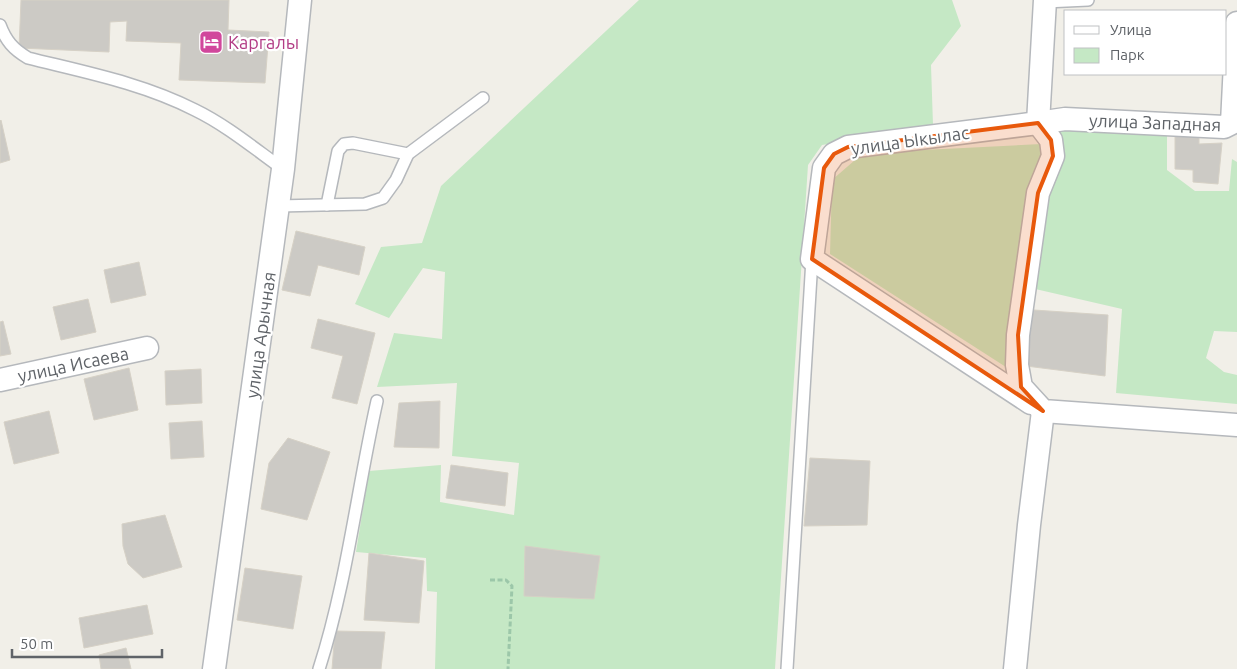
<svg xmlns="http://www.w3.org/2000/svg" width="1237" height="669" font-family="Ubuntu,sans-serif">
<rect width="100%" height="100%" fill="#f1efe8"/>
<g fill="#c5e8c5">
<polygon points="639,0 952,0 961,26 931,65 933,125 822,145 808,165 775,669 435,669 437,592 427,591 426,558 356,552 369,471 441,465 440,502 514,515 519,463 452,456 457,383 377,387 394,333 442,339 445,272 423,268 389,318 355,304 381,247 422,243 441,186"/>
<polygon points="1062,126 1167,135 1167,170 1195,191 1229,191 1232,159 1237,162 1237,332 1214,331 1206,358 1224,372 1237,375 1237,404 1116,393 1122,309 1031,288 1009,369 830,254 832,180 863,153 1041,144"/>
</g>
<g fill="#cccac5" stroke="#d6d1c6">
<polygon points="21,0 229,0 228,30 269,32 265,83 179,80 181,43 126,41 127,21 110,22 109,52 19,48"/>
<polygon points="1,120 10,160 0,163 0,121"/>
<polygon points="1175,136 1199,137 1199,144 1222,143 1218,184 1193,182 1193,170 1175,169"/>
<polygon points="296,231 365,247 359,275 318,265 310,296 282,290"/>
<polygon points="139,262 146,295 111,303 104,270"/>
<polygon points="88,299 96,332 61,340 53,307"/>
<polygon points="1034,310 1108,315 1105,376 1026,366 1023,320"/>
<polygon points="318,319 375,333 357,404 332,398 343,356 311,348"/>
<polygon points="3,321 11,354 0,356 0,322"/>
<polygon points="129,368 138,410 94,420 84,379"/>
<polygon points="201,369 202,403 166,405 165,371"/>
<polygon points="440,401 439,448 394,447 399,403"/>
<polygon points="49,411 59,453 14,464 4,422"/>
<polygon points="202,421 204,457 171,459 169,423"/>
<polygon points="288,438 330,452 307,520 261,509 269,463"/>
<polygon points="810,458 870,461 867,525 804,526"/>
<polygon points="451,465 508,473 505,506 446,498"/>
<polygon points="165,515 182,567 143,578 128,564 123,546 122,524"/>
<polygon points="525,546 600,556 594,599 524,596"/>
<polygon points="369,553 424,561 419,623 364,620"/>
<polygon points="245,568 302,576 293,629 237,620"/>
<polygon points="147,605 153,634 84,648 79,618"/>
<polygon points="335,631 385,632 381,669 332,669"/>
<polygon points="126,648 131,669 101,669 99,655"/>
</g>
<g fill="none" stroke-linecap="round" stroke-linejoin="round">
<g stroke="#b5b8bc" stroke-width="14">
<g id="service">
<polyline points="1045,2 1088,0"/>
<path d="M 0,25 C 6,41 13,49 28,58 C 84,72 142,83 195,110 C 226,125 255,149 283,169"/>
<polyline points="327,205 338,151 344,144 353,143 408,154"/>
<polyline points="278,206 365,204 383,198 396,180 408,154 483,98"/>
<path d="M 319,669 C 347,582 357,490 377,401"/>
<polyline points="787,669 812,259"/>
</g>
</g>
<g stroke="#b5b8bc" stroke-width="25">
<g id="minor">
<polyline points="1237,23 1232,123 1224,127 1065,119 1038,123 1051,140 1053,156 1038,193 1018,335 1017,365 1021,387 1043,411 1237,425"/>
<polyline points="0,380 147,348"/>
<polyline points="1031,403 812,259 824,168 834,154 848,147 1038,123 1045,0"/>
<polyline points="214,669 283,169 300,0"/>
<polyline points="1015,669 1029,525 1043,411"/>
</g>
</g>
<polyline stroke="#9cc7a9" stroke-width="3" stroke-dasharray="5 2.5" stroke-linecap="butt" points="490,580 506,580 512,586 508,669"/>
<use href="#service" stroke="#fff" stroke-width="11"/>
<use href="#minor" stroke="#fff" stroke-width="22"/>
</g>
<path fill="#e8590c" fill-opacity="0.2" stroke="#e8590c" stroke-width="4" stroke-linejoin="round" d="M 1038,123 L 1051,140 L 1053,156 L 1038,193 L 1018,335 L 1021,387 L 1043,411 L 812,259 L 824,168 L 834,154 L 848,147 Z"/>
<defs>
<g id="hotel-square" transform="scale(1.25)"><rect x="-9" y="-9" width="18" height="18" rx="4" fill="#d1479c" stroke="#fff"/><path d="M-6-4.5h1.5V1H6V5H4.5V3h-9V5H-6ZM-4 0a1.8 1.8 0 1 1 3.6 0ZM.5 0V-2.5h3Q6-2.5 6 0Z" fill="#fff"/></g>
</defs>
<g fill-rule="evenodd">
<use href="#hotel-square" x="211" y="42"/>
</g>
<g text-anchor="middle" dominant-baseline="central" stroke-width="4.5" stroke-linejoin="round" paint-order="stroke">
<g font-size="18" fill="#b23c85" stroke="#fff" text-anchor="start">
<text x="228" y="42">Каргалы</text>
</g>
<g font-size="18" fill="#5f6368" stroke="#fff">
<text transform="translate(1155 122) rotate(2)">улица Западная</text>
<text transform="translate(910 140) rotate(-8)">улица Ыкылас</text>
<text transform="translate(260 335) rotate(-82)">улица Арычная</text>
<text transform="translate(73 364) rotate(-12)">улица Исаева</text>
</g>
</g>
<rect x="1064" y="10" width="162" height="65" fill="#ffffff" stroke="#bfc1c3"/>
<rect x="1074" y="26" width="25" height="8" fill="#ffffff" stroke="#bfc1c3"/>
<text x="1110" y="35" font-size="15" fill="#5f6368">Улица</text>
<rect x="1074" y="48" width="25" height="15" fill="#c5e8c5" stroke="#bfc1c3"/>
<text x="1110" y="60" font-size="15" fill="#5f6368">Парк</text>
<path d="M12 649v8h150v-8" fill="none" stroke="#5f6368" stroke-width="2.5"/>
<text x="20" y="649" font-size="15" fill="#5f6368" stroke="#ffffff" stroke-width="4" paint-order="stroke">50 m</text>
</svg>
